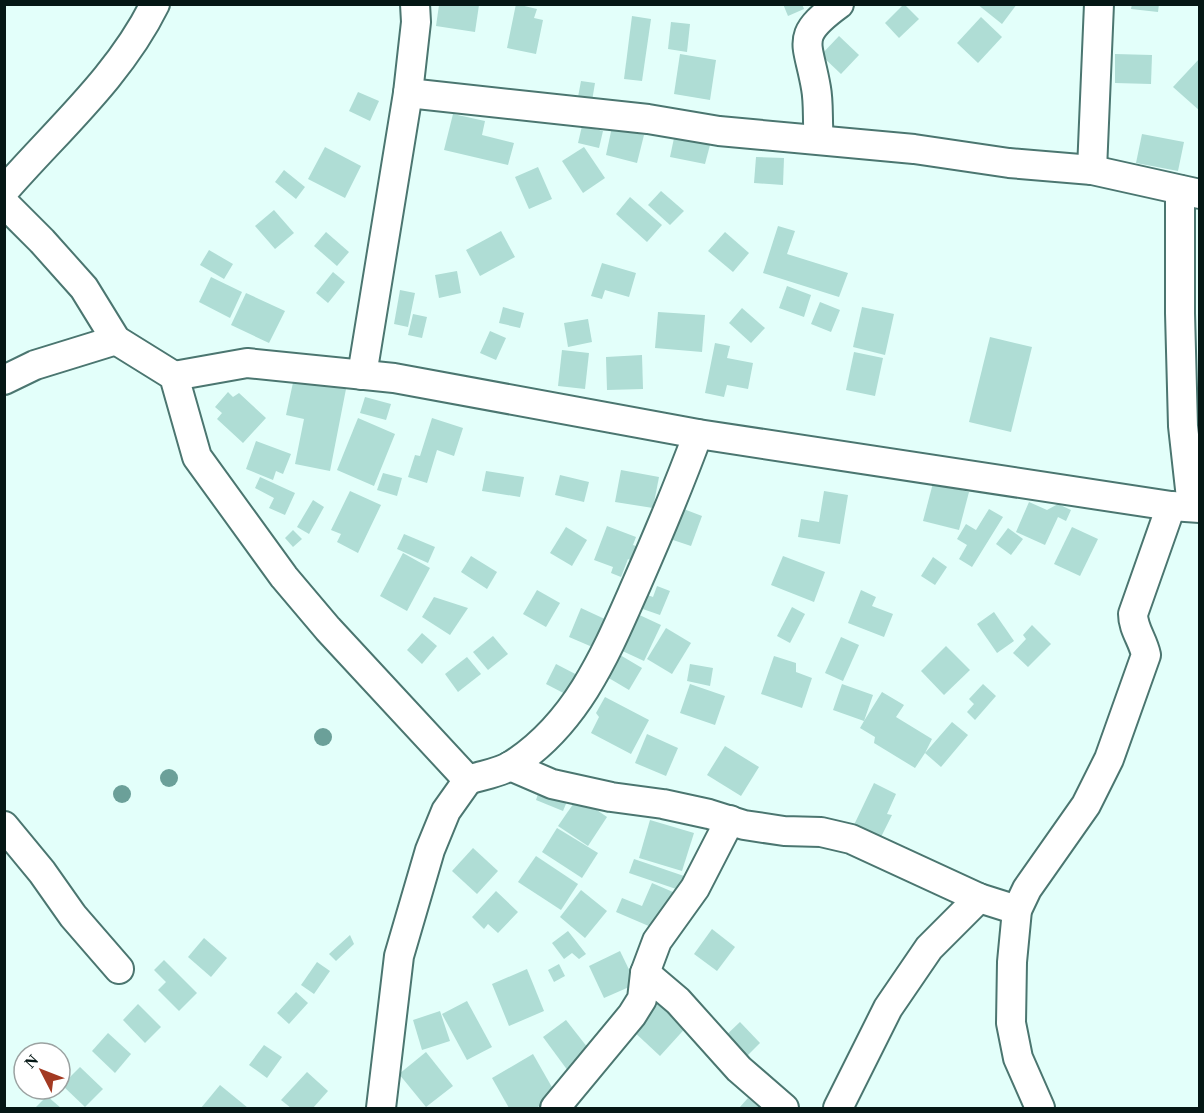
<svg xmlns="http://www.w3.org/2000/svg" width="1204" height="1113" font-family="'Times New Roman',serif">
<rect width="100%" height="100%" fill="#e3fffa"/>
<g fill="#afddd5">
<polygon points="516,4 537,9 534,18 543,20 536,54 507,48"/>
<polygon points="783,4 802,4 804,9 788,16"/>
<polygon points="904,4 919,19 899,38 885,23"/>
<polygon points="977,4 1017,4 1002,24"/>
<polygon points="1132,4 1159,4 1158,12 1131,9"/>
<polygon points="439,5 479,5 475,32 436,26"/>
<polygon points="632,16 651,19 642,81 624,79"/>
<polygon points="981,17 1002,37 978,63 957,43"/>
<polygon points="671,22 690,24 687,52 668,49"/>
<polygon points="839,36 859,55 841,74 821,55"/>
<polygon points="680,54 716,60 710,100 674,94"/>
<polygon points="1115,54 1152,55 1151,84 1115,83"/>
<polygon points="1200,58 1200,111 1173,87"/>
<polygon points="581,81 595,83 592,101 578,97"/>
<polygon points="358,92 379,101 370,121 349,111"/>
<polygon points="453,114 485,121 482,135 514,143 508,165 444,150"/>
<polygon points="582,126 603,131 599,148 578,143"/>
<polygon points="612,127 644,135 637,163 606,155"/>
<polygon points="1142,134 1184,142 1178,171 1136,163"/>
<polygon points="674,138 710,145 705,164 670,157"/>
<polygon points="325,147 361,166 345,198 308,179"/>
<polygon points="584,147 605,178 583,193 562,161"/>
<polygon points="756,157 784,158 783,185 754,183"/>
<polygon points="538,167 552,199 529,209 515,177"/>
<polygon points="284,170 305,187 296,199 275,182"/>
<polygon points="661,191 684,211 670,225 648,205"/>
<polygon points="630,197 662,225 647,242 616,214"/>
<polygon points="274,210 294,233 275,249 255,226"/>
<polygon points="778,226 795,231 787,254 848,273 839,297 763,273"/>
<polygon points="501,231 515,257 480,276 466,250"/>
<polygon points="326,232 349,252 337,266 314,246"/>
<polygon points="725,232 749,253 733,272 708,251"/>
<polygon points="209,250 233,264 224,279 200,265"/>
<polygon points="602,263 636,273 629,297 605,290 602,299 591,296"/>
<polygon points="457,271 461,293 439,298 435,275"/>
<polygon points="333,272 345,282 328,303 316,293"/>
<polygon points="211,277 242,292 230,318 199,302"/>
<polygon points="787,286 811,295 804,317 779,308"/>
<polygon points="400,290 415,293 408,327 394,324"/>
<polygon points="246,293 285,311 269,343 231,325"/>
<polygon points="820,302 840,310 831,332 811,324"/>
<polygon points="503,307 524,313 520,328 499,323"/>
<polygon points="862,307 894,314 885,355 853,347"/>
<polygon points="742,308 765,328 751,343 729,323"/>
<polygon points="658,312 705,315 702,352 655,348"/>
<polygon points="413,314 427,317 422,338 408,335"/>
<polygon points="588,319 592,342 568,347 564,323"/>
<polygon points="490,331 506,338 496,360 480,353"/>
<polygon points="990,337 1032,347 1011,432 969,422"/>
<polygon points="715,343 730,346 727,358 753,363 748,389 727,385 724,397 705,393"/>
<polygon points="562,350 589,353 585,389 558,386"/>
<polygon points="854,352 883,358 875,396 846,390"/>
<polygon points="642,355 643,389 607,390 606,357"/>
<polygon points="294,378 346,389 330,471 295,464 304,419 286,415"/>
<polygon points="228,392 233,397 239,393 266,418 243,443 217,419 222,413 215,407"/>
<polygon points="365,397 391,404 386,420 360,413"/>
<polygon points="358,418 395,434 374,486 337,470"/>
<polygon points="432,418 463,428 454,456 437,450 427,483 408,477 415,455 420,456"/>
<polygon points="256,441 291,454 283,474 276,471 273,480 246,469"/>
<polygon points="621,470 659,477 653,508 615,502"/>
<polygon points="486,471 524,477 520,497 482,491"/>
<polygon points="383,473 402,478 397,496 377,490"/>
<polygon points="560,475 589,482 584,502 555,495"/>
<polygon points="260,477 295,493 285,515 269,508 274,498 255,488"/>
<polygon points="933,483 969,492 959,530 923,521"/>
<polygon points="350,491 381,505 358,553 337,542 341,534 331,530"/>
<polygon points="824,491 848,495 840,544 798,537 801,519 819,522"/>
<polygon points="313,500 324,507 309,534 297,527"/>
<polygon points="1029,502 1047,510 1058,504 1071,510 1066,521 1058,517 1045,545 1016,532"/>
<polygon points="681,508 702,516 691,546 670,539"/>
<polygon points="989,509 1003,517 972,567 959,559 967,545 957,539 966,524 976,530"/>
<polygon points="607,526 636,537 633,545 644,549 639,563 628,559 621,577 611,573 613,567 594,560"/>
<polygon points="566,527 587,540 572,566 550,553"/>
<polygon points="1072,527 1098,539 1080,576 1054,564"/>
<polygon points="1008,528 1023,539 1011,555 996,544"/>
<polygon points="293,530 302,539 293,547 285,538"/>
<polygon points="404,534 435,547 428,563 397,549"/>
<polygon points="403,553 430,568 407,611 380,596"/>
<polygon points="471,556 497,572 487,589 461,572"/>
<polygon points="783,556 825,572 814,602 771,585"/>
<polygon points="933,557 947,567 935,585 921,576"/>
<polygon points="657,586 670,591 660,615 637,607 642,593 653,597"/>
<polygon points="537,590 560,603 546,627 523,614"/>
<polygon points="861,590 876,597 872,606 893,614 884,637 848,623"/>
<polygon points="434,597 468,608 450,635 422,617"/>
<polygon points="792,607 805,614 790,643 777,636"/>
<polygon points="581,608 609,621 597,649 569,637"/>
<polygon points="633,612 661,625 644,661 616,648"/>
<polygon points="994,612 1014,641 997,653 977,624"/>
<polygon points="1032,625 1051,644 1028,667 1013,653 1026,639 1023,635"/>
<polygon points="666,628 691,643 672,674 647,659"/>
<polygon points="422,633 437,646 422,664 407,650"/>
<polygon points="493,636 508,654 488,670 473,652"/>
<polygon points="841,637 859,645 843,681 825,673"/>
<polygon points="946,646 970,670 944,695 921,671"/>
<polygon points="615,652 642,668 629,690 602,674"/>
<polygon points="774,656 796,663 796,672 812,678 802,708 761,694"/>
<polygon points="467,657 481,674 458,692 445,674"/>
<polygon points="556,664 583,678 573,698 546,684"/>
<polygon points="690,664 713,668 710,686 687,681"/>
<polygon points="690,684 725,696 715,725 680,713"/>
<polygon points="842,684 873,695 864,721 882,692 904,705 896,717 932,739 925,753 952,722 968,735 941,767 925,753 915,768 874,743 875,737 860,728 864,721 833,710"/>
<polygon points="983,684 996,696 975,720 967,712 974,704 969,699"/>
<polygon points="605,697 649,720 631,754 591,733 599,717 596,713"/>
<polygon points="647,734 678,748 666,776 635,763"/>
<polygon points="725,746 759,767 741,796 707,775"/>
<polygon points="874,783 896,794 887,814 892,815 880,839 853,827"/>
<polygon points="540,788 568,799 563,811 536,800"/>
<polygon points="578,797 607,817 588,846 558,826"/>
<polygon points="650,820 694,833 682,871 639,858"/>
<polygon points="557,828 598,853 582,878 542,852"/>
<polygon points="473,848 498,871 477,894 452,871"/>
<polygon points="536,856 578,884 561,910 518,882"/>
<polygon points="634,859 684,876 679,890 629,873"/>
<polygon points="652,883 680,895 665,933 616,912 622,898 642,906"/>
<polygon points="581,890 607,911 585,938 560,917"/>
<polygon points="496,891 518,912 498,933 488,924 484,929 472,917"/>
<polygon points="712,929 735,947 717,971 694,954"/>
<polygon points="568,931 586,954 579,959 572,953 564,959 552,943"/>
<polygon points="350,935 354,944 336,961 329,954"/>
<polygon points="204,938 227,958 211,977 188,957"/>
<polygon points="620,951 636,984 604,998 589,966"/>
<polygon points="164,960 197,993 179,1011 158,990 166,982 154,970"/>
<polygon points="317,962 330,971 314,994 301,985"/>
<polygon points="559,964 565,976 554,982 548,970"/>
<polygon points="527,969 544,1011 509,1026 492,984"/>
<polygon points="296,992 308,1003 289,1024 277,1013"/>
<polygon points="662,997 690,1023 660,1056 631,1029"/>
<polygon points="467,1001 492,1047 467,1060 442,1014"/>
<polygon points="138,1004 161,1027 145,1043 123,1020"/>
<polygon points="440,1011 450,1041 422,1050 413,1020"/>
<polygon points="566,1020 595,1057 571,1075 543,1037"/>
<polygon points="740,1022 760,1043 742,1061 721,1040"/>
<polygon points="108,1033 131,1054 115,1073 92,1051"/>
<polygon points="264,1045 282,1057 267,1078 249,1065"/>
<polygon points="426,1052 453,1086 426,1107 399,1074"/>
<polygon points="533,1054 557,1096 536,1108 509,1108 492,1078"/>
<polygon points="80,1067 103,1089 85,1107 62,1085"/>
<polygon points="307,1072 328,1091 313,1108 291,1108 281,1100"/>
<polygon points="220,1085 248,1108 201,1108"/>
<polygon points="47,1096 61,1108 35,1108"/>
<polygon points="748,1098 760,1108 739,1108"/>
</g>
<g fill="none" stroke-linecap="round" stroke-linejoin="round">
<g stroke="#4b7670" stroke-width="32">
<g id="minor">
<polyline points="408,93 648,119 719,131 914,149 1009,163 1092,170 1200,194"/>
<path d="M 819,139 C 817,122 819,104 816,88 C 808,41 794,37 839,4"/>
<polyline points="1092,170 1099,4"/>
<polyline points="1180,190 1180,313 1183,426 1192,507"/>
<path d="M 4,191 C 57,130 119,77 155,4"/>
<polyline points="4,203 42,241 84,288 116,340 174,376 197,457 284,577 328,629 468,780 446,811 430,850 399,956 381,1108"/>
<polyline points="362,375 408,93 416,22 415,4"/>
<polyline points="174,376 247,363 394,378 698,434 1171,506 1200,508"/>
<polyline points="4,380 35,365 116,340"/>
<polyline points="510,766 552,784 611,797 663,804 709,814 744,825 784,831 821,832 851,839 979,898 1017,910"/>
<path d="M 468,780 C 482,775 500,773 512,765 C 578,723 607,651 637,583 C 659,533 679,485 698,434"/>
<polyline points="4,826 42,872 73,916 119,969"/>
<polyline points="645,973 678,1001 739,1069 784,1108"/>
<polyline points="555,1108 632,1015 642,999 645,973 657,941 695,888 730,820"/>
<polyline points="838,1108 888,1008 929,948 979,898"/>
<path d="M 1040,1108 L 1018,1058 L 1011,1023 L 1012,962 L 1017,910 L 1027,889 L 1086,805 L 1109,759 L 1146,655 C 1143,640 1133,629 1133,614 L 1171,506"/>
</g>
</g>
<use href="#minor" stroke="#fff" stroke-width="28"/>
</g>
<g fill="#6ba099">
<circle cx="323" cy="737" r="9"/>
<circle cx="169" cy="778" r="9"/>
<circle cx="122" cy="794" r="9"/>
</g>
<rect width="1204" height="1113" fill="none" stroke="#051715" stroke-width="12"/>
<g transform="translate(42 1071) rotate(312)"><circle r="28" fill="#ffffff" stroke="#9ba2a1" stroke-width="1.5"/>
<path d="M0-4.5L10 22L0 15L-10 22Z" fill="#a33a22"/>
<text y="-9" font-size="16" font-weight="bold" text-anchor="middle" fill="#051715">N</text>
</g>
</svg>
